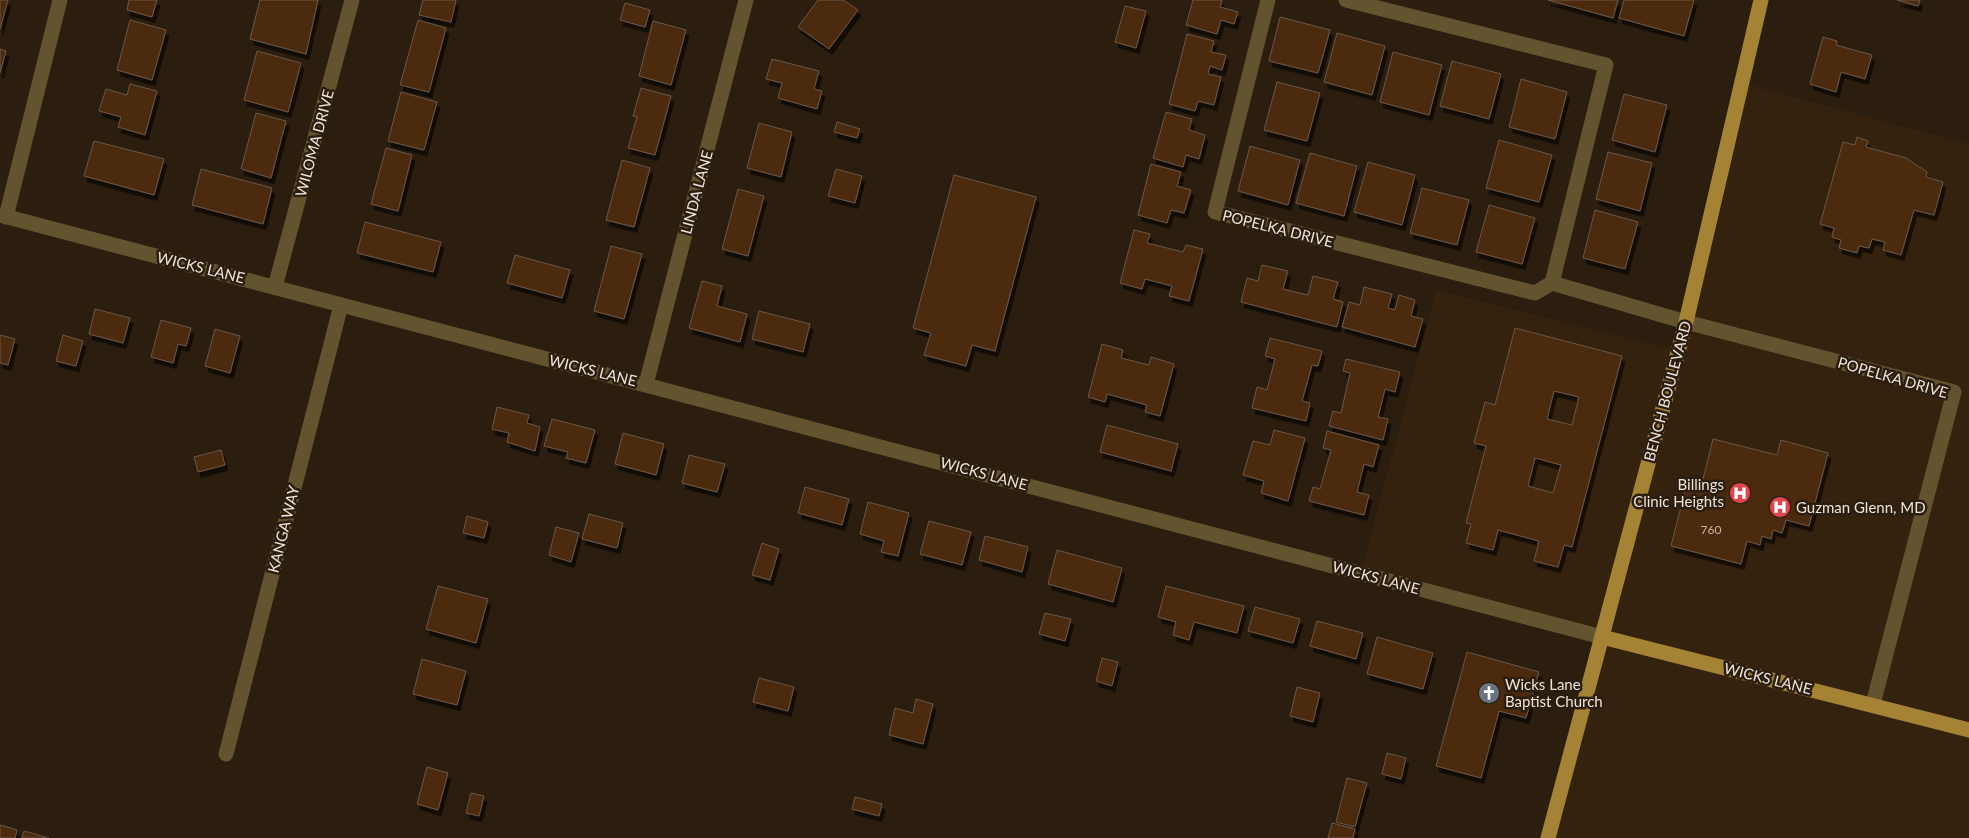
<svg xmlns="http://www.w3.org/2000/svg" width="1969" height="838" font-family="Lato,sans-serif">
<defs>
<filter id="shadow"><feDropShadow dx="3" dy="5.5" stdDeviation="0" flood-color="#0009"/></filter>
</defs>
<rect width="100%" height="100%" fill="#2b1e0f"/>
<polygon fill="#34220e" points="1742,83 1969,144 1969,838 1548,838 1602,637 1361,573 1436,290 1678,351"/>
<g fill="#4c2b0f" stroke="#6a5749" fill-rule="evenodd" filter="url(#shadow)">
<polygon points="0,0 8,0 0,29"/>
<polygon points="129,0 157,0 152,17 127,10"/>
<polygon points="260,0 318,0 306,54 250,39"/>
<polygon points="423,0 456,0 451,22 419,15"/>
<polygon points="818,0 843,0 858,10 829,49 798,27"/>
<polygon points="1193,0 1222,0 1220,7 1238,12 1234,24 1221,20 1217,34 1186,25"/>
<polygon points="1548,0 1618,0 1613,18"/>
<polygon points="1624,0 1694,0 1684,36 1619,18"/>
<polygon points="1897,0 1920,0 1918,6"/>
<polygon points="625,3 650,10 645,27 620,20"/>
<polygon points="1125,6 1146,11 1136,48 1115,42"/>
<polygon points="1280,17 1330,30 1318,73 1269,61"/>
<polygon points="130,20 166,30 152,80 117,70"/>
<polygon points="418,20 446,28 429,92 400,85"/>
<polygon points="653,21 686,30 671,85 639,76"/>
<polygon points="1337,33 1385,46 1372,95 1324,82"/>
<polygon points="1187,34 1214,41 1211,52 1226,55 1222,70 1210,66 1208,74 1221,77 1214,105 1198,101 1195,111 1169,104"/>
<polygon points="1823,37 1837,41 1836,45 1872,55 1865,79 1841,72 1836,92 1810,84"/>
<polygon points="0,49 6,51 0,73"/>
<polygon points="257,51 301,63 288,112 244,100"/>
<polygon points="1393,52 1442,65 1429,115 1380,102"/>
<polygon points="772,59 819,71 814,89 822,91 817,109 778,98 782,83 766,79"/>
<polygon points="1452,61 1501,74 1489,119 1440,106"/>
<polygon points="1521,79 1567,92 1555,139 1509,127"/>
<polygon points="1277,82 1320,93 1307,141 1264,130"/>
<polygon points="130,84 157,91 145,135 118,127 121,117 99,111 106,89 127,95"/>
<polygon points="641,88 671,96 655,155 628,148 637,117 633,116"/>
<polygon points="401,92 437,102 424,150 388,141"/>
<polygon points="1624,94 1667,105 1655,152 1612,140"/>
<polygon points="1166,112 1192,119 1189,130 1205,135 1199,159 1186,155 1183,167 1153,158"/>
<polygon points="256,113 286,121 271,178 241,169"/>
<polygon points="837,122 860,129 857,138 834,132"/>
<polygon points="759,123 792,132 781,177 747,168"/>
<polygon points="1857,137 1868,141 1866,147 1906,158 1927,172 1926,177 1943,182 1934,215 1914,210 1901,255 1883,250 1885,242 1872,239 1869,248 1859,246 1857,253 1839,248 1841,240 1832,237 1834,228 1820,224 1843,142 1855,145"/>
<polygon points="1499,140 1552,155 1539,202 1486,188"/>
<polygon points="94,141 164,159 154,195 84,176"/>
<polygon points="1250,146 1300,160 1288,205 1238,191"/>
<polygon points="386,148 412,155 398,211 371,204"/>
<polygon points="1608,152 1652,163 1640,211 1596,199"/>
<polygon points="1310,153 1357,166 1344,216 1296,203"/>
<polygon points="622,160 650,168 634,227 606,220"/>
<polygon points="1368,162 1415,175 1402,225 1354,212"/>
<polygon points="1151,164 1181,172 1177,186 1191,190 1184,213 1171,210 1167,223 1138,215"/>
<polygon points="201,169 272,188 263,224 192,205"/>
<polygon points="836,169 862,176 855,203 828,196"/>
<polygon points="954,175 1036,197 995,351 972,345 966,366 924,355 931,333 913,328"/>
<polygon points="1422,188 1469,200 1457,245 1410,233"/>
<polygon points="738,189 764,196 748,256 722,249"/>
<polygon points="1489,205 1535,218 1522,264 1476,252"/>
<polygon points="1595,210 1638,222 1625,269 1583,258"/>
<polygon points="365,222 441,242 433,272 357,253"/>
<polygon points="1134,230 1150,234 1147,243 1183,252 1186,245 1203,249 1189,301 1169,296 1172,286 1145,279 1142,289 1120,283"/>
<polygon points="611,246 642,254 624,319 594,311"/>
<polygon points="515,255 570,270 562,298 507,283"/>
<polygon points="1262,265 1288,271 1283,289 1308,295 1313,276 1338,282 1333,299 1343,302 1337,327 1241,302 1247,278 1258,281"/>
<polygon points="702,281 722,286 717,306 747,314 740,342 689,328"/>
<polygon points="1364,287 1392,294 1388,308 1395,310 1399,295 1415,300 1411,316 1423,319 1415,347 1342,327 1349,302 1360,305"/>
<polygon points="95,309 130,318 123,343 89,334"/>
<polygon points="759,311 810,324 803,352 752,339"/>
<polygon points="161,320 191,328 186,346 178,344 173,363 151,357"/>
<path d="M 1515,328 L 1622,356 L 1572,547 L 1564,545 L 1558,567 L 1534,561 L 1539,541 L 1498,530 L 1493,550 L 1466,543 L 1471,524 L 1466,523 L 1486,446 L 1474,443 L 1485,402 L 1495,405 ZM 1554,391 L 1579,397 L 1572,425 L 1547,419 ZM 1535,458 L 1561,465 L 1553,493 L 1528,486 Z"/>
<polygon points="215,329 240,336 230,373 205,366"/>
<polygon points="0,335 15,339 8,365 0,363"/>
<polygon points="63,335 83,341 76,366 56,361"/>
<polygon points="1270,338 1322,351 1318,366 1312,365 1302,401 1310,403 1306,421 1252,408 1257,387 1267,390 1275,359 1265,356"/>
<polygon points="1102,344 1123,350 1121,358 1149,365 1151,357 1174,364 1160,416 1145,412 1147,405 1107,394 1105,402 1088,397"/>
<polygon points="1346,359 1400,372 1395,392 1385,389 1378,417 1388,419 1383,440 1329,426 1333,411 1341,413 1350,373 1343,371"/>
<polygon points="497,407 529,415 527,423 540,427 535,451 507,442 509,433 492,429"/>
<polygon points="552,419 595,430 586,463 566,458 568,452 544,446"/>
<polygon points="1107,425 1178,444 1171,471 1100,452"/>
<polygon points="1274,430 1305,438 1288,501 1261,493 1264,481 1243,475 1253,441 1270,445"/>
<polygon points="1327,431 1379,445 1373,467 1364,464 1357,492 1369,495 1364,515 1309,501 1313,487 1320,489 1331,450 1323,448"/>
<polygon points="623,433 664,444 656,475 615,464"/>
<polygon points="1713,439 1777,455 1781,440 1828,453 1809,526 1786,520 1782,533 1773,530 1771,539 1762,536 1760,545 1747,541 1741,564 1671,546 1687,483 1701,487"/>
<polygon points="221,450 225,465 198,472 194,457"/>
<polygon points="689,455 725,464 717,492 682,483"/>
<polygon points="805,487 849,499 842,525 798,513"/>
<polygon points="868,502 909,513 898,556 881,552 884,541 860,534"/>
<polygon points="589,514 623,523 617,548 582,539"/>
<polygon points="467,516 488,522 484,538 463,533"/>
<polygon points="929,521 971,532 962,565 920,554"/>
<polygon points="556,527 579,533 571,562 549,555"/>
<polygon points="985,536 1028,547 1022,572 979,560"/>
<polygon points="762,543 779,549 770,580 752,575"/>
<polygon points="1057,550 1122,568 1113,602 1048,584"/>
<polygon points="438,586 488,599 476,643 426,629"/>
<polygon points="1166,586 1244,606 1237,633 1194,622 1189,640 1173,635 1176,622 1158,617"/>
<polygon points="1255,607 1300,619 1293,643 1248,631"/>
<polygon points="1045,613 1071,619 1065,641 1039,634"/>
<polygon points="1317,621 1363,633 1356,659 1310,646"/>
<polygon points="1377,637 1433,653 1423,689 1367,674"/>
<polygon points="1467,652 1539,672 1526,718 1499,711 1481,778 1436,766"/>
<polygon points="1102,658 1118,662 1112,686 1096,681"/>
<polygon points="422,659 466,671 457,705 413,694"/>
<polygon points="759,678 794,687 788,711 753,702"/>
<polygon points="1297,687 1320,693 1313,722 1290,716"/>
<polygon points="916,699 933,704 923,744 889,735 895,708 913,713"/>
<polygon points="1387,753 1406,758 1401,779 1382,774"/>
<polygon points="427,767 448,773 438,810 417,804"/>
<polygon points="1347,778 1367,783 1355,827 1336,822"/>
<polygon points="471,793 484,796 479,816 466,813"/>
<polygon points="855,797 882,804 879,816 852,809"/>
<polygon points="1332,823 1355,829 1353,838 1328,838"/>
<polygon points="0,825 17,830 15,838 0,838"/>
<polygon points="24,831 49,838 22,838"/>
</g>
<g fill="none" stroke-linecap="round" stroke-linejoin="round">
<g stroke="#63532f" stroke-width="15">
<polyline points="1268,0 1215,212 1535,293 1552,283 1606,65 1346,0"/>
<polyline points="0,215 1602,637"/>
<polyline points="6,217 60,0"/>
<polyline points="1552,283 1686,322 1954,392 1873,704"/>
<polyline points="275,287 352,0"/>
<polyline points="646,384 746,0"/>
<polyline points="226,754 341,305"/>
</g>
<g stroke="#a58334" stroke-width="15">
<polyline points="1602,637 1969,730"/>
<polyline points="1548,838 1686,322 1761,0"/>
</g>
</g>
<defs>
<g id="hospital-disc" transform="scale(1.125)"><circle r="9.5" fill="#e0444e" stroke="#2b1e0f"/><path d="M-5-5h3v3.5h4V-5h3V5h-3V1.5h-4V5h-3Z" fill="#fff"/></g>
<g id="church-disc" transform="scale(1.125)"><circle r="9.5" fill="#6b7280" stroke="#2b1e0f"/><path d="M-1.2-6h2.4v3.5h3.3v2.4h-3.3V6h-2.4V-.1h-3.3v-2.4h3.3Z" fill="#fff"/></g>
</defs>
<g fill-rule="evenodd">
<use href="#hospital-disc" x="1740" y="493"/>
<use href="#hospital-disc" x="1780" y="507"/>
<use href="#church-disc" x="1489" y="693"/>
</g>
<g text-anchor="middle" dominant-baseline="central" stroke-width="5" stroke-linejoin="round" paint-order="stroke">
<g font-size="12" fill="#c5b5a7">
<text x="1711" y="529">760</text>
</g>
<g font-size="15" fill="#ede3da" stroke="#2b1e0f">
<text transform="translate(314 143) rotate(-75)">WILOMA DRIVE</text>
<text transform="translate(696 192) rotate(-75)">LINDA LANE</text>
<text transform="translate(1278 228) rotate(14)">POPELKA DRIVE</text>
<text transform="translate(201 267) rotate(14)">WICKS LANE</text>
<text transform="translate(593 370) rotate(14)">WICKS LANE</text>
<text transform="translate(1893 377) rotate(16)">POPELKA DRIVE</text>
<text transform="translate(1667 391) rotate(-75)">BENCH BOULEVARD</text>
<text transform="translate(984 473) rotate(15)">WICKS LANE</text>
<text transform="translate(283 529) rotate(-76)">KANGA WAY</text>
<text transform="translate(1376 577) rotate(15)">WICKS LANE</text>
<text transform="translate(1768 678) rotate(14)">WICKS LANE</text>
</g>
<g font-size="15" fill="#ede3da" stroke="#2b1e0f" text-anchor="start">
<text x="1724" y="484" text-anchor="end">Billings<tspan x="1724" dy="17">Clinic Heights</tspan></text>
<text x="1796" y="507">Guzman Glenn, MD</text>
<text x="1505" y="684">Wicks Lane<tspan x="1505" dy="17">Baptist Church</tspan></text>
</g>
</g>
</svg>
